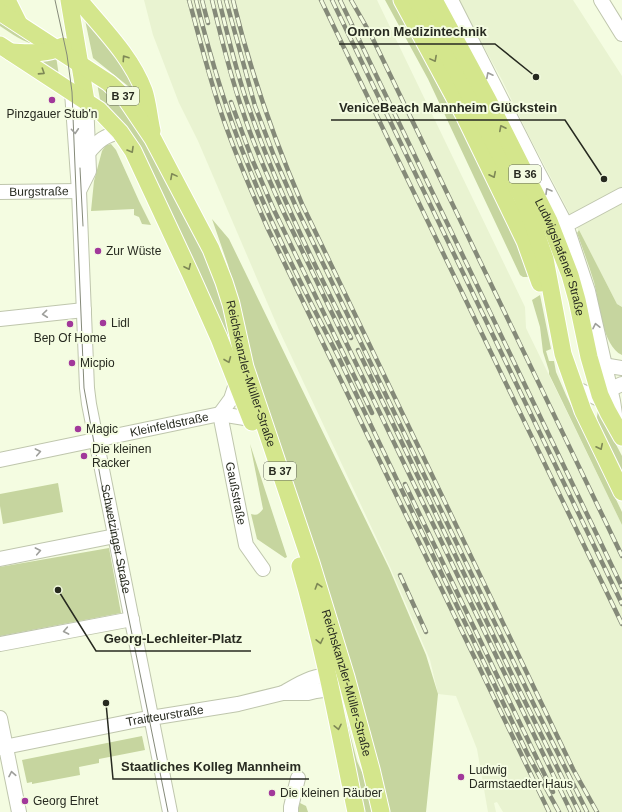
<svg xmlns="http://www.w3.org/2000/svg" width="622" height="812" font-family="Arial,sans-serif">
<rect width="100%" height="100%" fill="#f4fce1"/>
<g fill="#e9f3d1">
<polygon points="144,0 377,0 525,307 526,328 622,525 622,812 503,812 497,802 494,803 496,812 488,812 477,749 456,696 438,694 430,660 390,567 279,330 198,141 179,103 153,35"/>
<polygon points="458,0 573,0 622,76 622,307 617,304 528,134 502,80"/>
</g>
<g fill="#c6d59f">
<polygon points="385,0 396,0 435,72 432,75 446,101 449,100 533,277 523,277 520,275 428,79"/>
<polygon points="84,15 119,59 141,99 133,90 93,58"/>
<path d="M 0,19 L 38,45 C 24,43 12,34 0,26 Z"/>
<polygon points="56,56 59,76 36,59"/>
<polygon points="97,83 108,91 137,124 213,269 234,344 232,347 101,105"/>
<polygon points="111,144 116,150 139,201 151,225 142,224 139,217 134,215 134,209 91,211 94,181 102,151 106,145"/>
<polygon points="212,219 229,239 389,568 426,655 438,694 432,754 426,812 387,812 254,372 228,265"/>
<path d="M 579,230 L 617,304 L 622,307 L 622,355 C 602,346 599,301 594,282 C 589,266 583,249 577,233 Z"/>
<polygon points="540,295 551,349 546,351 549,361 554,361 556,372 566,395 622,512 622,525 549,374 549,371 543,352 540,327 532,300"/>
<polygon points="598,410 622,456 622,476 598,423 597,417"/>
<path d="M 250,444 L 287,557 L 285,558 L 257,539 L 251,514 C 257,516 259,514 263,509 Z"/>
<polygon points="58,483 63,512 3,524 0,506 0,494"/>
<polygon points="109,548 121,613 0,636 0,567"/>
<polygon points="341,699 357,761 366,781 374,812 363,812"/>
<polygon points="142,736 145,750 99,759 99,763 79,767 80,775 32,784 32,782 27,783 22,760"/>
<polygon points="300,803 306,806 308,812 296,812"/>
</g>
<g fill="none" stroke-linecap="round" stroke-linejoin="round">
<g stroke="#bfc6ad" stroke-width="16">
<g id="minor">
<polyline points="451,0 537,170 566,225 588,291 613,401 616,421"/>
<polyline points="601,0 622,34"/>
<path id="s1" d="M 72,92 L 79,191 L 87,388 L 89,404 L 170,812"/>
<path d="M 88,153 C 99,140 104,136 120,132"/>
<polyline points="79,191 89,171 86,101"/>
<path id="s2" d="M 0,192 L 79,191"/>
<polyline points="566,225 622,195"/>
<polyline points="0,319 84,310"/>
<polyline points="598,361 609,366 622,368"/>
<polyline points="575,388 599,399 610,401"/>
<polyline points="602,393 622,384"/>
<path id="s3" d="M 220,414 L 246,545 L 263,569"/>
<polyline points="220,414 231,399 237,381"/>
<path id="s4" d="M 0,460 L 220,414 L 251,419"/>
<polyline points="0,559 115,536"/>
<polyline points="0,644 132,619"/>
<path d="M 283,693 C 302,682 315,673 338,676"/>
<polyline points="0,718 19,812"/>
<path id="s5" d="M 0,748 L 138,720 L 238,704 L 283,693 L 308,693 L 316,691 L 330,689 L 346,677"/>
<polyline points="291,812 291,807 298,778"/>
</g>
</g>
<g stroke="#fff" stroke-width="19">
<g id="major">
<polyline points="7,0 19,24"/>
<polyline points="69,0 86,101"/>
<path d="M 79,0 C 102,28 131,56 144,91 C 148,103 149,118 152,131"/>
<polyline points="402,0 464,115 525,241 540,283"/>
<polyline points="417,0 458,73 522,197 530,216 545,259 563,354 583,411 622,492"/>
<path id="s6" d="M 434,0 L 488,100 L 549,221 L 570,275 L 577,300 L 589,357 L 600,395 L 608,412 L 622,437"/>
<path id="s7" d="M 0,12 L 109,83 L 126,99 L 153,139 L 211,249 L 224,282 L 231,304 L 245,367 L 311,563 L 346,677 L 371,769 L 381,812"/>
<polyline points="0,45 99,110 120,132 133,151 190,273 219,338 252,422"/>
<path d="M 11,52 C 29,53 46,55 63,46"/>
<path d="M 300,566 C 324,647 339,730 356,812"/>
</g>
</g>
<use href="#minor" stroke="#fff" stroke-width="14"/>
<use href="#major" stroke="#d4e68c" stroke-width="17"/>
<g stroke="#858a79" stroke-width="1">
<polyline points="55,0 67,55 72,92 84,388 101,481 168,812"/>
<polyline points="80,168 83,226"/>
</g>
<g stroke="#858a79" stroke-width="4.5">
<g id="rail">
<path d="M 189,0 C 200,40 210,81 224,121 C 237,158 252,193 268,229 L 549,812"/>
<path d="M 196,0 C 210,56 226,111 248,165 C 273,229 305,292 337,354 L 528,755 L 559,812"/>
<polyline points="202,0 208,23"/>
<path d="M 212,0 C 221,37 230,75 243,112 C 254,146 269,180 284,213 L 571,812"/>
<path d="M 219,0 C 228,37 237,75 250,111 C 277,189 314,264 351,338"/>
<polyline points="226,0 255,106 274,156 296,207 536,709 587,812"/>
<path d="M 233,0 C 250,70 273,137 302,204 L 573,769 L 597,812"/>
<polyline points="321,0 622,624"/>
<polyline points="332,0 622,604"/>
<polyline points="340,0 622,587"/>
<polyline points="351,0 371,35 622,556"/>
<polyline points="231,102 252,159 273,208 372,413"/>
<polyline points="358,350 512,675 579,812"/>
<polyline points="405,484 553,792"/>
<polyline points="400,575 426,632"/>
</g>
</g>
<use href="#rail" stroke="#f4fce1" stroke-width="3" stroke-dasharray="9" stroke-linecap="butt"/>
</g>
<defs><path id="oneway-chevron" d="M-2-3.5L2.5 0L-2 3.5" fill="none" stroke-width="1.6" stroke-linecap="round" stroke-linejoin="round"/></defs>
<g stroke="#7e8856">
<use href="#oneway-chevron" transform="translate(125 58) rotate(-124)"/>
<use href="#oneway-chevron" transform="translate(434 59) rotate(62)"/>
<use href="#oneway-chevron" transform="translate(42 72) rotate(33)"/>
<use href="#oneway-chevron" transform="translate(502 128) rotate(-117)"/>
<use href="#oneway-chevron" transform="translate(131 150) rotate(60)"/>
<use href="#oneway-chevron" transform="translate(493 175) rotate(64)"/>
<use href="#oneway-chevron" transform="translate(173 176) rotate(-118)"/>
<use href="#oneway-chevron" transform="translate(188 267) rotate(65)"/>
<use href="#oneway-chevron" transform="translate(228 360) rotate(68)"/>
<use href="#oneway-chevron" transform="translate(600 447) rotate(64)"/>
<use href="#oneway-chevron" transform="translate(318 586) rotate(-107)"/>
<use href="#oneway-chevron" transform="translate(320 641) rotate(77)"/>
<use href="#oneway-chevron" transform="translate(338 727) rotate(78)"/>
</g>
<g stroke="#9e9f9b">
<use href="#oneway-chevron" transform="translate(489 75) rotate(-117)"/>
<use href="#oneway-chevron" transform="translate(75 131) rotate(86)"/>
<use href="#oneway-chevron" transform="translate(548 191) rotate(-120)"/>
<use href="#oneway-chevron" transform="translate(45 314) rotate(174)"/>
<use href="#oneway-chevron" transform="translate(596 326) rotate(-102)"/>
<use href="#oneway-chevron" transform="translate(38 452) rotate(-11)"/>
<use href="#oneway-chevron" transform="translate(38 551) rotate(-11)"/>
<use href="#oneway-chevron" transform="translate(66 631) rotate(169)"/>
<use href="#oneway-chevron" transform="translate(12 774) rotate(-101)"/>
</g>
<g fill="#a1389a" stroke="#f4fce1" stroke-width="1.5">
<circle cx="52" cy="100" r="4"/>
<circle cx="98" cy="251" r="4"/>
<circle cx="103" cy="323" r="4"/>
<circle cx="70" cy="324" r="4"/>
<circle cx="72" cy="363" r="4"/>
<circle cx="78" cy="429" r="4"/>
<circle cx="84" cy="456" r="4"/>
<circle cx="461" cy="777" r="4"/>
<circle cx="272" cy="793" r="4"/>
<circle cx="25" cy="801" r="4"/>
</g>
<g text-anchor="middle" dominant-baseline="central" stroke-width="4" stroke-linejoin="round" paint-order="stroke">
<g fill="#f4fce1" stroke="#64695a" stroke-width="1">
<rect x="107" y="87" width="32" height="18" rx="3"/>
<rect x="509" y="165" width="32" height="18" rx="3"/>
<rect x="264" y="462" width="32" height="18" rx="3"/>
</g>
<g font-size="11" font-weight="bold" fill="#272a20">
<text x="123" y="96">B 37</text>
<text x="525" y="174">B 36</text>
<text x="280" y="471">B 37</text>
</g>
<g font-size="12" fill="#272a20" stroke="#f4fce1" text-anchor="start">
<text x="52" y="114" text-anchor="middle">Pinzgauer Stub'n</text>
<text x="106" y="251">Zur Wüste</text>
<text x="111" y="323">Lidl</text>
<text x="70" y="338" text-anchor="middle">Bep Of Home</text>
<text x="80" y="363">Micpio</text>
<text x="86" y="429">Magic</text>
<text x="92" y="449">Die kleinen<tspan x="92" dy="14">Racker</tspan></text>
<text x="469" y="770">Ludwig<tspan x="469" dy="14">Darmstaedter Haus</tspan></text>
<text x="280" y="793">Die kleinen Räuber</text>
<text x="33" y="801">Georg Ehret</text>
</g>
<g font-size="12" fill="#272a20" stroke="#f4fce1">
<text stroke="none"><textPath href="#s2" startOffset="39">Burgstraße</textPath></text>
<text stroke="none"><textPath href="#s6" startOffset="287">Ludwigshafener Straße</textPath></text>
<text stroke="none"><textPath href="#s7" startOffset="457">Reichskanzler-Müller-Straße</textPath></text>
<text stroke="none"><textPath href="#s4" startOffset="173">Kleinfeldstraße</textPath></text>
<text stroke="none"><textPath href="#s3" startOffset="81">Gaußstraße</textPath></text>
<text stroke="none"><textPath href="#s1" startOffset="450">Schwetzinger Straße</textPath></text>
<text stroke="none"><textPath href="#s7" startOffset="781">Reichskanzler-Müller-Straße</textPath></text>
<text stroke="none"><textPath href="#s5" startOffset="168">Traitteurstraße</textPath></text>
</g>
</g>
<path fill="none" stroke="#272a20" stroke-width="1.5" d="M536 77L495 44H339M604 179L565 120H331M58 590L96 651H251M106 703L113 779H309"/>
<g fill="#272a20" stroke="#f4fce1" stroke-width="1.5">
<circle cx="536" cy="77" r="4"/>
<circle cx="604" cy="179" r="4"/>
<circle cx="58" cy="590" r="4"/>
<circle cx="106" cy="703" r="4"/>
</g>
<g font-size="13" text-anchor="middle" font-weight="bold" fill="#272a20" stroke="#f4fce1" stroke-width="4" stroke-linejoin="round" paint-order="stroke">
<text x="417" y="36">Omron Medizintechnik</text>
<text x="448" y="112">VeniceBeach Mannheim Glückstein</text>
<text x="173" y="643">Georg-Lechleiter-Platz</text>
<text x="211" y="771">Staatliches Kolleg Mannheim</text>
</g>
</svg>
